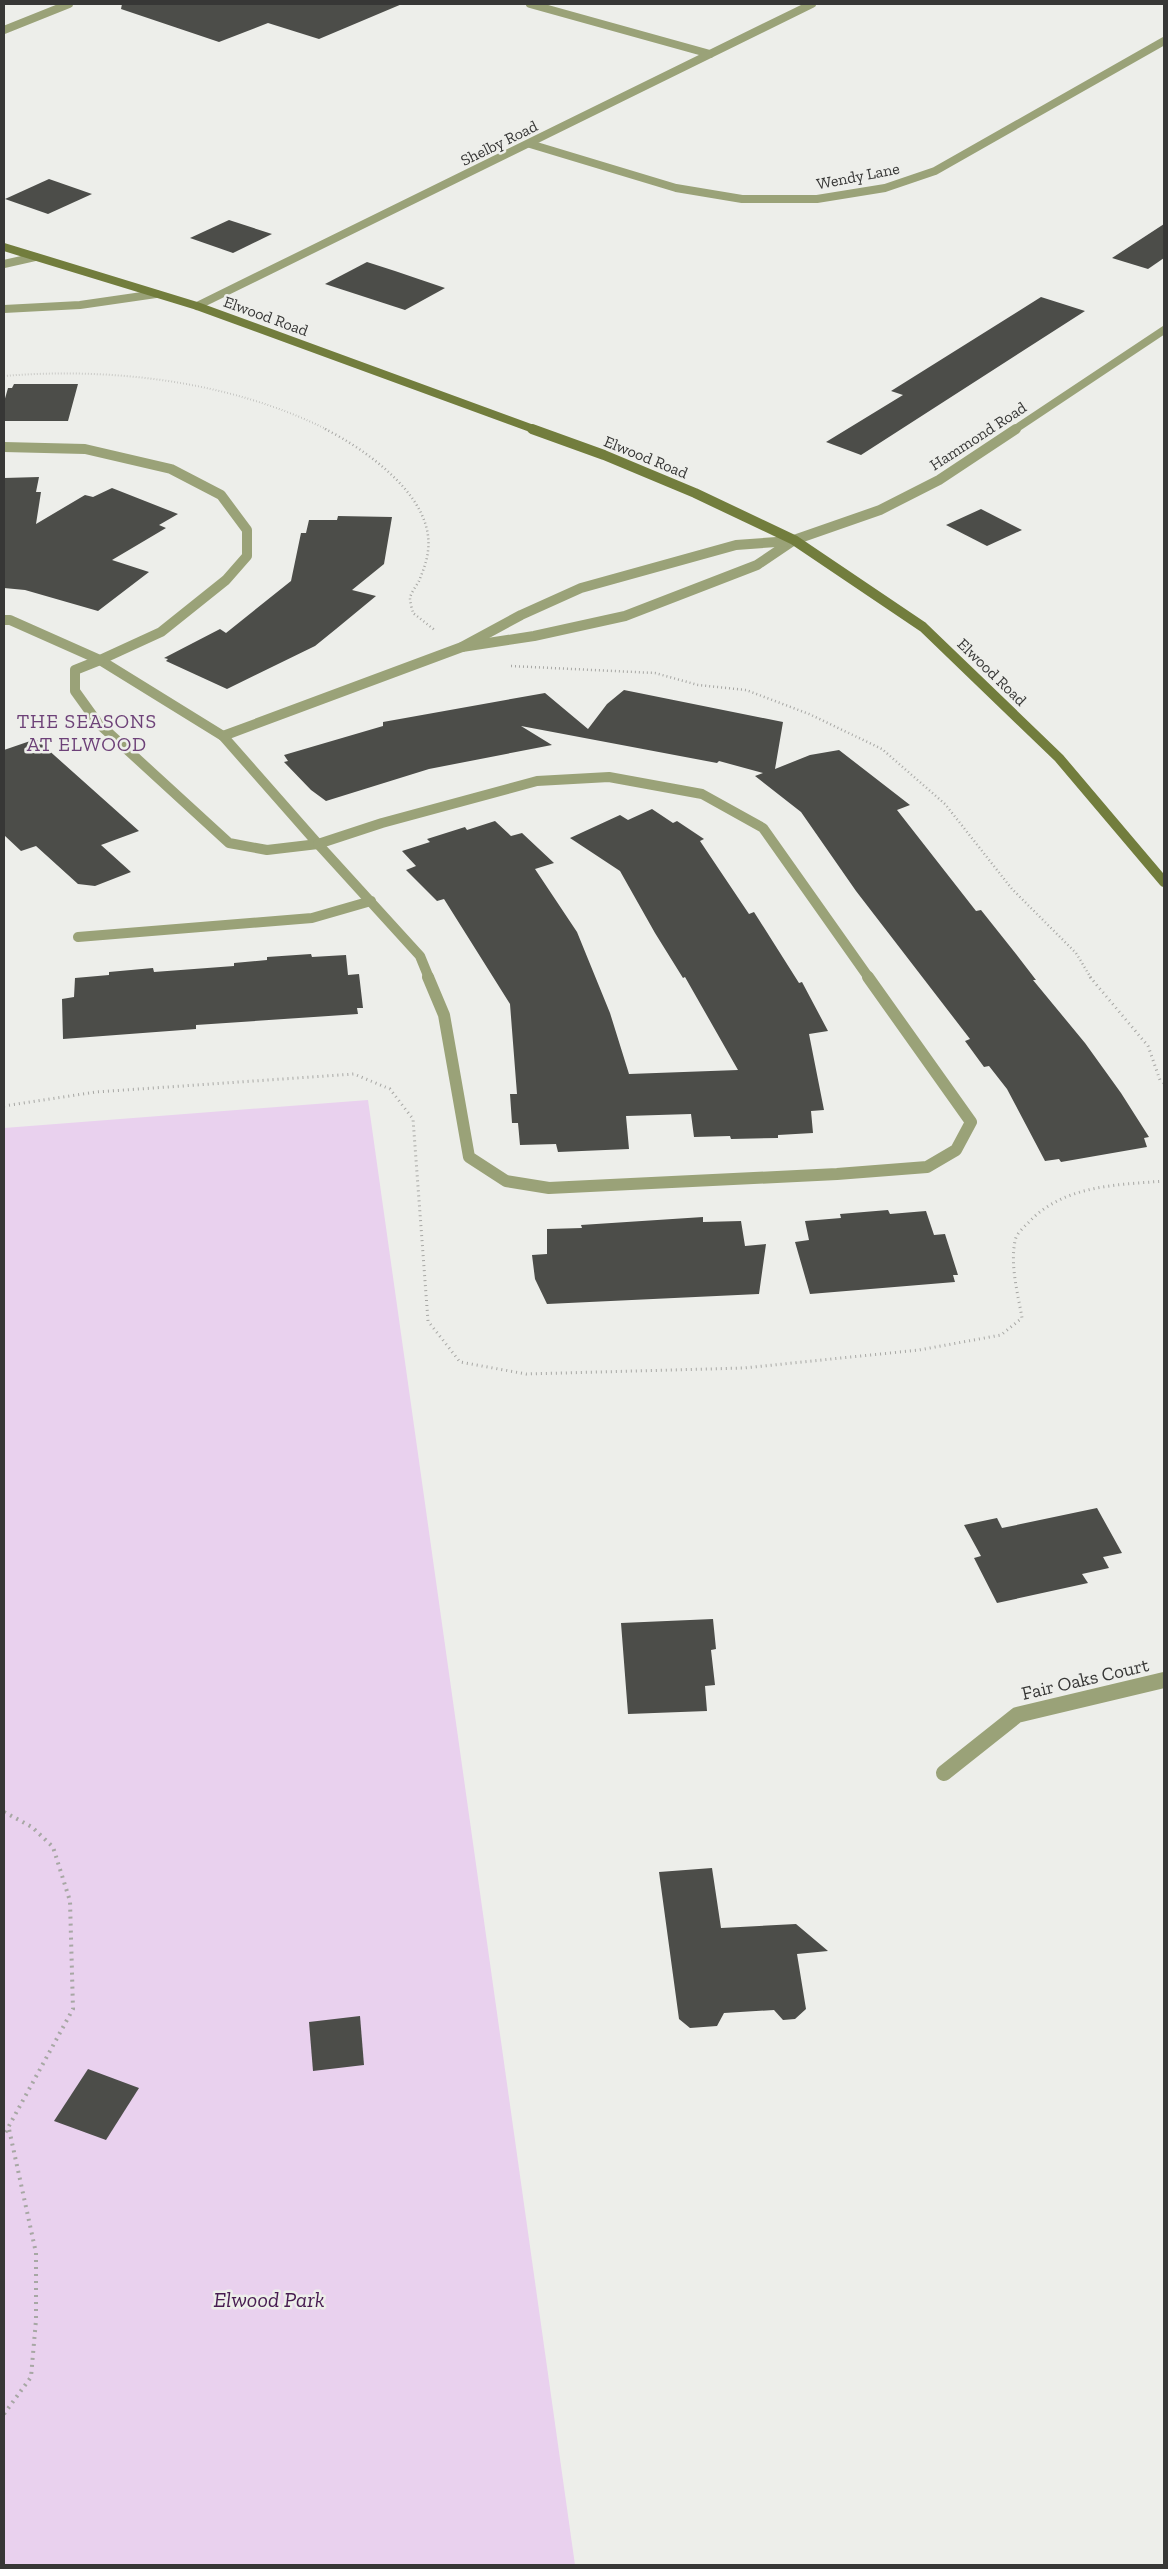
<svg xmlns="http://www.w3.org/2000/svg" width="1168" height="2569" font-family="'Zilla Slab',serif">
<rect width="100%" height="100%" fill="#edeeea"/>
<polygon fill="#e9d1ee" points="368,1100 575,2565 4,2565 4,1128"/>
<g fill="#4c4d49">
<polygon points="122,4 402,4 319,39 268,23 219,42 121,9"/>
<polygon points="49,179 92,194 48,214 5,199"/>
<polygon points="229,220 272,234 233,253 190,238"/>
<polygon points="1164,224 1164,258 1148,269 1112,258"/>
<polygon points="367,262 395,271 445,288 405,310 325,284"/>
<polygon points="1041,297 1085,311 861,455 826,442 903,395 891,391"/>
<polygon points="14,384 78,384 68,421 4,421 4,402 8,388 12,388"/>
<polygon points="39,477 36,492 41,492 36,524 85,495 93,497 112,488 178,514 159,525 166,528 112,560 149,572 98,611 25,590 4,588 4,478"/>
<polygon points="981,509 1022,530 987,546 946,525"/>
<polygon points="338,516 392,517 384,564 352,590 376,596 336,629 315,646 227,689 166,661 168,659 164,658 220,629 226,633 291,581 301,533 306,533 309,520 337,520"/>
<polygon points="624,690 783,722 775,769 810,755 839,750 910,805 897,810 976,911 981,910 1016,954 1036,980 1033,980 1085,1043 1121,1093 1149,1137 1144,1138 1147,1147 1061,1162 1059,1159 1045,1161 1007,1089 989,1066 984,1067 965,1041 970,1039 856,891 801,812 755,776 763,773 719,761 717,763 521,726 552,745 429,769 326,801 311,790 284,762 288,761 284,755 383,726 383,722 545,693 588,729 607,704"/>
<polygon points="36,739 139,831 101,845 131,872 95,886 78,884 36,846 21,851 4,835 4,750"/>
<polygon points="652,809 673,823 677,821 704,839 700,841 749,914 754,912 799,983 802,982 828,1031 809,1034 824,1110 811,1111 813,1133 778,1135 778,1138 731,1139 730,1136 694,1137 691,1114 626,1116 629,1149 558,1152 556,1144 520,1145 518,1123 512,1123 510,1094 517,1094 510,1004 444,899 437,901 406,870 416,866 402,851 430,842 427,839 465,827 467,830 495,821 511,836 522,833 554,863 535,869 577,932 610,1013 629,1074 738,1070 685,977 683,978 655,933 620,871 570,838 620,815 628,820"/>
<polygon points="311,954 312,957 346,955 348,975 359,974 363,1008 357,1008 358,1014 196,1025 196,1029 63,1039 62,999 74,997 75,978 109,975 109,972 153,968 154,972 234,966 234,963 267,960 267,957"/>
<polygon points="888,1210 890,1214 926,1211 934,1235 945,1234 958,1275 953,1275 955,1282 810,1294 795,1242 809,1240 805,1221 841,1218 840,1214"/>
<polygon points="703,1217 703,1222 741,1221 745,1246 766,1244 759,1294 547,1304 535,1279 532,1255 547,1254 547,1229 582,1228 581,1225"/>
<polygon points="1097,1508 1122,1553 1103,1557 1109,1568 1082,1574 1088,1583 997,1603 974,1558 981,1556 964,1525 997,1518 1002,1528"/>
<polygon points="713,1619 716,1649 711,1650 715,1685 705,1686 707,1711 628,1714 621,1623"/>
<polygon points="712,1868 721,1928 796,1924 828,1951 797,1954 806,2009 795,2019 783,2020 774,2010 724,2013 717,2026 690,2028 679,2019 659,1872"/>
<polygon points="360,2016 364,2065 313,2071 309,2022"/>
<polygon points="88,2069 139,2088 106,2140 54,2121"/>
</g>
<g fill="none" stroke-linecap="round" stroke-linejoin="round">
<path stroke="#a7a7a4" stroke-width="2" stroke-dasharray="0.5 2.5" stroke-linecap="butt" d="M 4,376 C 112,367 230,381 328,430"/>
<g stroke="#a7a7a4" stroke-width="2.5" stroke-dasharray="1 3" stroke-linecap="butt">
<path d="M 325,429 C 367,450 435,498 428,551 C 427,561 423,571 419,581 C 416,586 411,593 410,598 C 410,602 412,609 413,613 L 436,631"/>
<polyline points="511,666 655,673 698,685 746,690 809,714 882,749 945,804 1012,889 1076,953 1091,978"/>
</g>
<g stroke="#a7a7a4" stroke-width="3" stroke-dasharray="1 4" stroke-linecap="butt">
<polyline points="1090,977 1148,1046 1160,1080 1164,1083"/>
<path d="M 4,1106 L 96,1092 L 354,1074 L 390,1089 L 413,1119 L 428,1321 L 460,1362 L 526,1374 L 744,1368 L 919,1350 L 1001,1335 L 1022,1318 C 1018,1294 1010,1266 1015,1241 C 1016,1234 1023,1228 1028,1223 C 1063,1185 1116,1185 1164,1181"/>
</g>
<g stroke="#a7a7a4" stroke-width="4" stroke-dasharray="2 5" stroke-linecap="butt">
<polyline points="4,1812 32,1827 53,1847 70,1901 73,2009 4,2135"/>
<polyline points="4,2414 31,2377 36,2320 36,2253 9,2129"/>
</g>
<g stroke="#9aa278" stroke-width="8">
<polyline points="4,264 35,257"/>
<polyline points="4,309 80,305 156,294"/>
</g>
<polyline stroke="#9aa278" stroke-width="10" points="78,937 312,918 371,901"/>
<g stroke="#9aa278" stroke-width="8">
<polyline points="530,4 710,54"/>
<polyline points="530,144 676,188 742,199 817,199 885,188 935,171 1164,41"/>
<polyline points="197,306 812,4"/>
<polyline points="1014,430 1164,330"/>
</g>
<g stroke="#9aa278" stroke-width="10">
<polyline points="4,447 85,449 171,469 221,495 247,530 247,556 226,580 161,632 100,660"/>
<polyline points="4,620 10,620 100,660"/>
<polyline points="462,647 534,636 625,616 757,565 794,540 880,510 939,480 1016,429"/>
<polyline points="100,660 223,736 318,844"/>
<polyline points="100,660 75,670 75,691 98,723 229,843 267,850 318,844"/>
<polyline points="223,736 462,647 521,615 581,588 736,545 791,541"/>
<polyline points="318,844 420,956 429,978"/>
<polyline points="318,844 382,823 537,781 609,777 702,794 763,828 869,978"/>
</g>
<polyline stroke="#9aa278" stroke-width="12" points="428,977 444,1015 469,1157 506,1181 549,1188 837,1174 927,1167 956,1150 971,1122 868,977"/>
<polyline stroke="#9aa278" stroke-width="16" points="944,1773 1017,1715 1164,1680"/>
<polyline stroke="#9aa278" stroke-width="8" points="4,30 69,4"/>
<polyline stroke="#727d3d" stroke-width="8" points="4,247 197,306 536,430"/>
<polyline stroke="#727d3d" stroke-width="10" points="532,429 604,455 695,493 794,540 923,627 1059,758 1164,882"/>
</g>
<g text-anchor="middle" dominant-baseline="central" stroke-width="5" stroke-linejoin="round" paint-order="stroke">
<g font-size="16" fill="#373736" stroke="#edeeea">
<text transform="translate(499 143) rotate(-26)">Shelby Road</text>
<text transform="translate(858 176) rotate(-11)">Wendy Lane</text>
<text transform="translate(266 316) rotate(20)">Elwood Road</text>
<text transform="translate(978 436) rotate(-33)">Hammond Road</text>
<text transform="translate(646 457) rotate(22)">Elwood Road</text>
<text transform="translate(992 672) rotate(44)">Elwood Road</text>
</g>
<g font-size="19" fill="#373736" stroke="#edeeea">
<text transform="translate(1085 1679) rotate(-13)">Fair Oaks Court</text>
</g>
<g font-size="20" letter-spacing="1" fill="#6d4178" stroke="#edeeea">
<text x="87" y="721">THE SEASONS<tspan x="87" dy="23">AT ELWOOD</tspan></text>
</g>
<g font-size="22" font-style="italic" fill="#471c51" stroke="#edeeea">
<text x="269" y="2299">Elwood Park</text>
</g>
</g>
<rect width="1168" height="2569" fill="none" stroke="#373736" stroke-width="10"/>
</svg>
